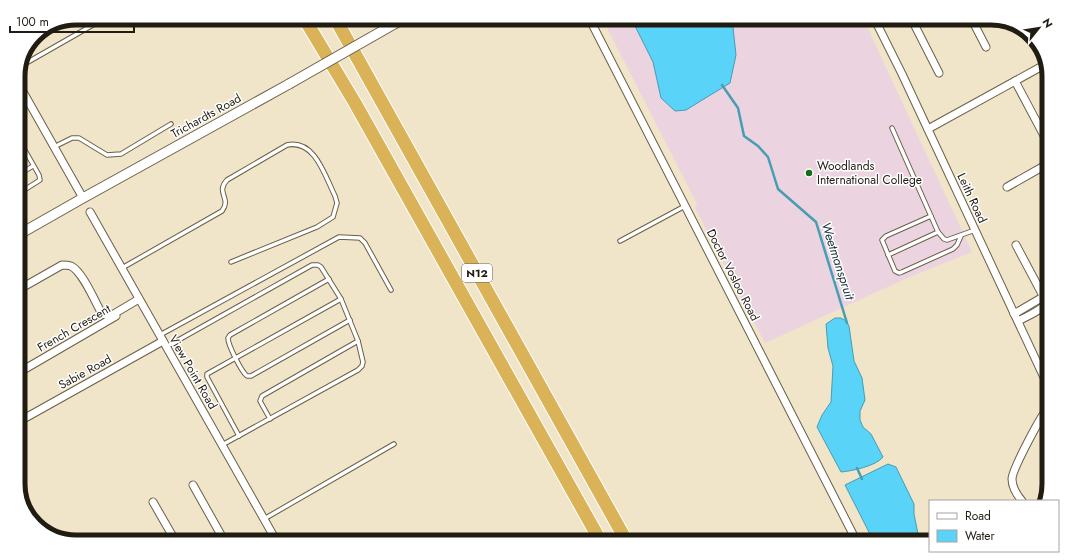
<svg xmlns="http://www.w3.org/2000/svg" width="1067" height="560" font-family="Jost,sans-serif">
<rect width="100%" height="100%" fill="#f0e4c9"/>
<polygon fill="#ebd4df" points="602,18 863,18 972,252 905,279 765,343 695,208 697,204"/>
<g fill="#59d3f8" stroke="#489cb3">
<polygon points="631,18 732,18 736,55 730,83 686,110 675,111 661,98 653,62"/>
<path d="M 835,318 L 841,318 L 846,321 L 849,326 L 854,361 L 862,378 L 865,400 L 860,411 L 860,420 L 863,427 L 871,434 L 883,457 C 876,466 852,471 841,472 L 817,427 L 822,415 L 831,402 L 833,366 L 828,348 L 826,324 Z"/>
<polygon points="888,464 896,467 914,504 914,514 918,534 916,542 874,542 845,485"/>
</g>
<g fill="none" stroke-linecap="round" stroke-linejoin="round">
<g stroke="#489cb3" stroke-width="2.5">
<polyline points="722,85 738,108 744,136 758,146 768,157 778,189 816,222 847,323"/>
<polyline points="857,468 862,479"/>
</g>
<g stroke="#6a5f48" stroke-width="5.5">
<g id="service">
<polyline points="21,66 105,18"/>
<polyline points="892,128 938,232 944,239 947,240 975,230"/>
<polyline points="18,138 39,175 40,180 18,194"/>
<polyline points="54,147 72,138 79,138 107,155 121,154 171,124"/>
<polyline points="18,175 33,166"/>
<polyline points="931,216 886,236 882,240 895,271 899,273 902,272 953,249 957,245 961,236"/>
<polyline points="620,241 685,206"/>
<polyline points="888,255 938,232"/>
<path d="M 122,268 L 222,211 C 232,198 215,193 227,180 L 287,145 C 315,139 325,176 335,196 L 337,203 L 333,217 L 317,227 L 231,262"/>
<path d="M 329,279 L 230,335 L 228,338 C 228,345 241,371 247,376 L 251,376 L 350,320"/>
<polyline points="160,335 339,237 360,238 365,243 391,290"/>
<polyline points="166,347 312,265 318,265 321,267 341,299 358,341 363,362 362,366 358,370 222,445"/>
<polyline points="270,419 260,401 262,396 358,341"/>
<polyline points="239,436 207,377 207,374 341,299"/>
<polyline points="264,519 394,444"/>
</g>
</g>
<g stroke="#6a5f48" stroke-width="9">
<g id="minor">
<polyline points="589,18 857,542"/>
<polyline points="874,18 902,74 1049,388"/>
<polyline points="911,18 939,73"/>
<polyline points="971,18 986,47"/>
<polyline points="1015,81 1049,145"/>
<polyline points="18,83 83,198"/>
<polyline points="928,129 1046,64"/>
<polyline points="1007,187 1044,166 1049,161"/>
<polyline points="90,212 277,542"/>
<polyline points="1016,245 1049,307"/>
<path d="M 18,290 L 62,265 C 65,265 68,265 71,266 C 83,272 95,302 102,314 L 109,316 L 112,315 L 139,299"/>
<polyline points="1014,314 1043,297 1049,295"/>
<path d="M 1018,321 C 1026,317 1046,308 1048,300"/>
<polyline points="18,373 116,316"/>
<polyline points="18,422 163,341"/>
<polyline points="193,485 225,542"/>
<path d="M 1022,501 C 1017,495 1012,487 1012,479 C 1012,470 1042,413 1049,407"/>
<polyline points="153,502 176,542"/>
</g>
</g>
<g stroke="#6a5f48" stroke-width="11">
<g id="tertiary">
<polyline points="396,23 404,18"/>
<polyline points="18,235 83,198 289,84"/>
</g>
</g>
<g stroke="#fff" stroke-width="15">
<g id="motorway">
<polyline points="304,18 355,103 601,542"/>
<polyline points="335,18 627,542"/>
</g>
</g>
<use href="#service" stroke="#fff" stroke-width="3.5"/>
<use href="#minor" stroke="#fff" stroke-width="7"/>
<use href="#tertiary" stroke="#fff" stroke-width="9"/>
<use href="#motorway" stroke="#dab257" stroke-width="13"/>
<g stroke="#6a5f48" stroke-width="11" stroke-linecap="butt">
<polyline id="tertiary-bridge" points="289,84 396,23"/>
</g>
<use href="#tertiary-bridge" stroke="#fff" stroke-width="9"/>
</g>
<circle fill="#166d16" stroke="#fff" stroke-width="1.5" cx="809" cy="173" r="4"/>
<g text-anchor="middle" dominant-baseline="central" stroke-width="3" stroke-linejoin="round" paint-order="stroke">
<rect fill="#fff" stroke="#636059" stroke-width="1" x="462" y="264" width="30" height="18" rx="3"/>
<g font-size="11" font-weight="bold" fill="#201c12">
<text x="477" y="273">N12</text>
</g>
<g font-size="12" fill="#201c12" stroke="#fff">
<text transform="translate(206 116) rotate(-29)">Trichardts Road</text>
<text transform="translate(972 198) rotate(65)">Leith Road</text>
<text transform="translate(733 275) rotate(63)">Doctor Vosloo Road</text>
<text transform="translate(74 328) rotate(-30)">French Crescent</text>
<text transform="translate(85 372) rotate(-29)">Sabie Road</text>
<text transform="translate(193 372) rotate(60)">View Point Road</text>
</g>
<g font-size="12" fill="#201c12" stroke="#fff" text-anchor="start">
<text x="817" y="166">Woodlands<tspan x="817" dy="14">International College</tspan></text>
</g>
<g font-size="13" font-style="italic" fill="#192f36" stroke="#fff">
<text transform="translate(838 261) rotate(72)">Weetmanspruit</text>
</g>
</g>
<path d="M0 0H1067V560H0ZM76 25H991A51 51 0 0 1 1042 76V484A51 51 0 0 1 991 535H76A51 51 0 0 1 25 484V76A51 51 0 0 1 76 25Z" fill="#fff" fill-rule="evenodd"/>
<path fill="none" stroke="#201c12" stroke-width="5" d="M76 25H991A51 51 0 0 1 1042 76V484A51 51 0 0 1 991 535H76A51 51 0 0 1 25 484V76A51 51 0 0 1 76 25Z"/>
<rect x="929" y="500" width="130" height="52" fill="#ffffff" stroke="#a6a4a0"/>
<rect x="937" y="513" width="20" height="6" fill="#ffffff" stroke="#a6a4a0"/>
<text x="965" y="520" font-size="12" fill="#201c12">Road</text>
<rect x="937" y="530" width="20" height="12" fill="#59d3f8" stroke="#a6a4a0"/>
<text x="965" y="540" font-size="12" fill="#201c12">Water</text>
<g transform="translate(1039 28) rotate(60)" stroke="#ffffff" stroke-width="3" paint-order="stroke">
<path d="M0-3L7 15L0 10L-7 15Z" fill="#201c12"/>
<text y="-6" font-size="11" font-weight="bold" text-anchor="middle" fill="#201c12">N</text>
</g>
<path d="M10 26v6h124v-6" fill="none" stroke="#201c12" stroke-width="2"/>
<text x="16" y="26" font-size="12" fill="#201c12" stroke="#ffffff" stroke-width="3" paint-order="stroke">100 m</text>
</svg>
